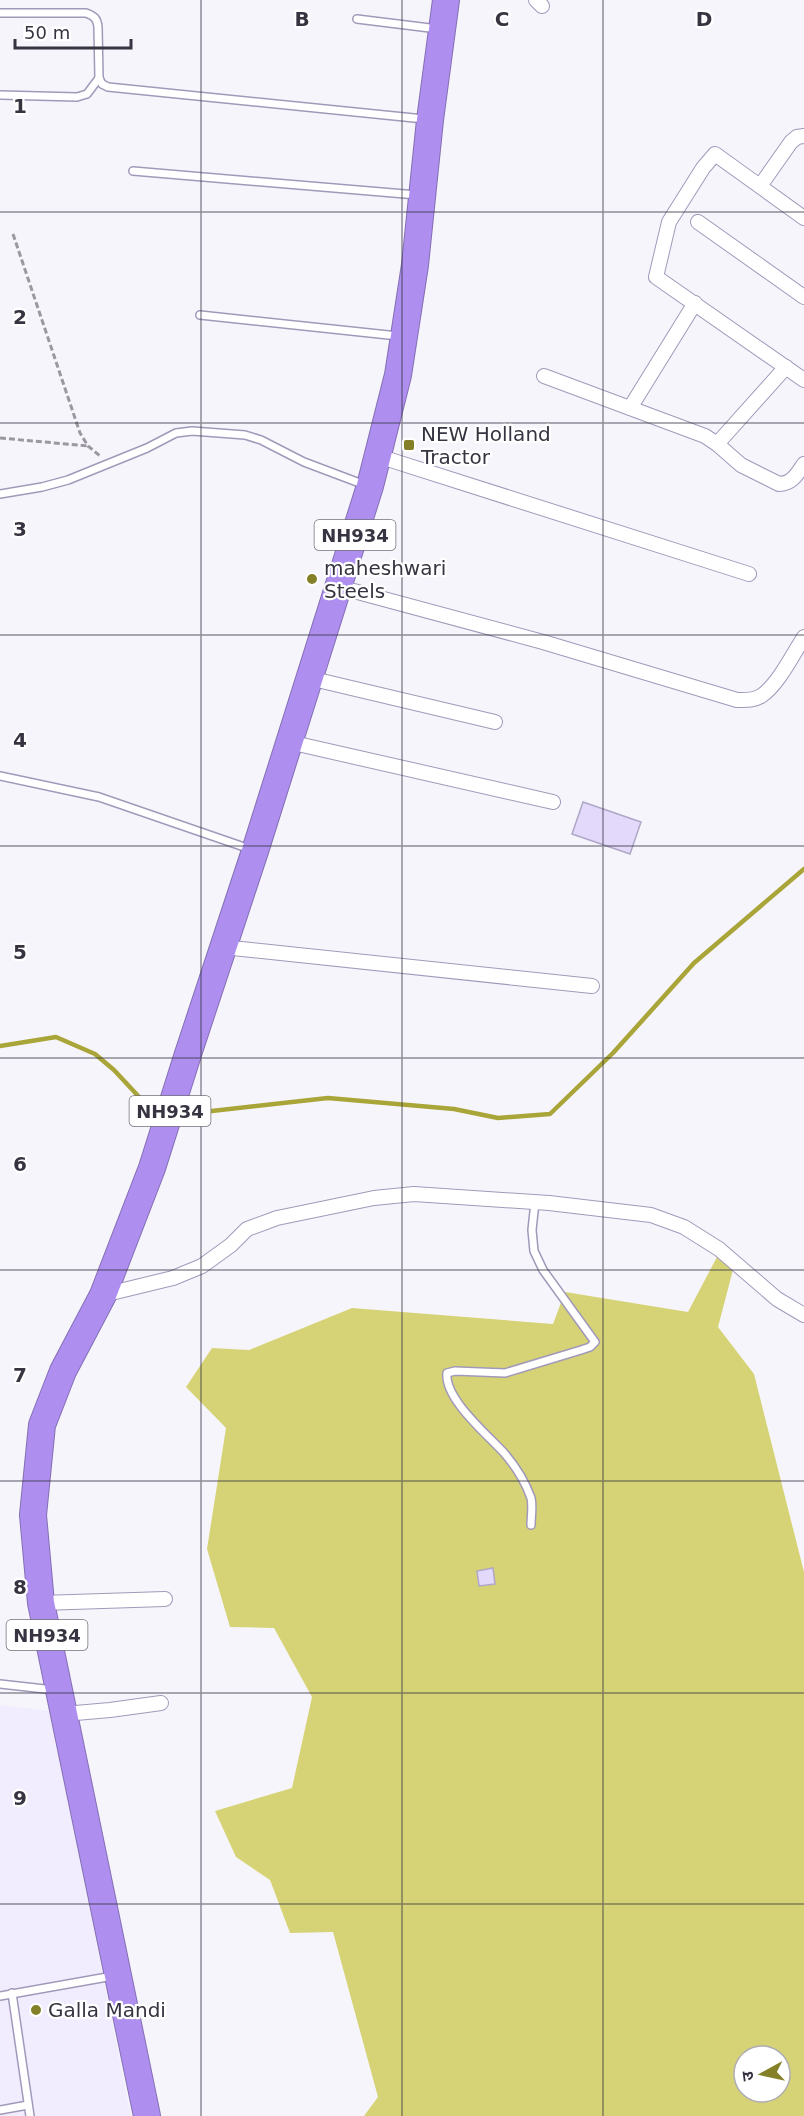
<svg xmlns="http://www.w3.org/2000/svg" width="804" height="2116" font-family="'DejaVu Sans','Noto Sans Devanagari',sans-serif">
<rect width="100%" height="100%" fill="#f7f5fc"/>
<polygon fill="#f1edfe" points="0,1705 50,1711 131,2116 0,2116"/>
<path fill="#d6d376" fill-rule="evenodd" d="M 718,1255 L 734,1266 L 718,1327 L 754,1374 L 804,1572 L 804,2116 L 364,2116 L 378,2097 L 333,1932 L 290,1933 L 270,1880 L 236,1857 L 215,1811 L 292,1788 L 312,1697 L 274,1628 L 230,1627 L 207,1549 L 226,1428 L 186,1387 L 212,1348 L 249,1350 L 352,1308 L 553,1324 L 565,1292 L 688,1312 ZM 744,2056 L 780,2056 L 780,2092 L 744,2092 Z"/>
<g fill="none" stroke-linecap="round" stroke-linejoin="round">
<g stroke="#a9a539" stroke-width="4.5">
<polyline points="0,1046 56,1037 95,1054 114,1070 141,1099 163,1104"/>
<polyline points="180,1107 203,1112 328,1098 454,1109 498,1118 550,1114 613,1053 694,963 804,869"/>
</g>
</g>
<g fill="#e2d9fb" stroke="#afa7c7" stroke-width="1.5">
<polygon points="583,802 641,822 630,854 572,834"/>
<polygon points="493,1568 495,1584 479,1586 477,1571"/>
</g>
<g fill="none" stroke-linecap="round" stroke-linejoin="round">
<g stroke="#a299ba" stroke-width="10">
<g id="lane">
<path d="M 0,13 L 86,13 C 94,16 97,18 98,27 L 99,78 L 102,84 L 108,87 L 424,119"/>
<polyline points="357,19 438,29"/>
<polyline points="0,95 77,97 87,94 99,78"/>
<polyline points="133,171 417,195"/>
<polyline points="200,315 398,336"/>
<polyline points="0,494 42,487 68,480 147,448 176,433 192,431 245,435 261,440 304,462 365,485"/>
<polyline points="0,776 99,797 250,849"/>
<path d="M 531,1525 C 531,1517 533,1506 531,1498 C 525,1481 516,1467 505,1454 C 489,1436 444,1399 447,1373 L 455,1371 L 505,1373 L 581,1350 L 590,1347 L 595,1342 L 543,1270 L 534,1251 L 532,1230 L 535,1202"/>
<polyline points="0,1684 54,1690"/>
<polyline points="12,1993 30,2116"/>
<polyline points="0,1996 113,1976"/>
<polyline points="0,2110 28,2105"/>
</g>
</g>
<g stroke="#a299ba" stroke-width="16">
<g id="street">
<polyline points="536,0 542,6"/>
<polyline points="760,186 791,142 797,137 804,136"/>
<polyline points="804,218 715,154 703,168 669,222 656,277 804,380"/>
<polyline points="698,222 804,297"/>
<path d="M 544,376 L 705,436 L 717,444 L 741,465 L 779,484 C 792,484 797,474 804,464"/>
<polyline points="630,408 695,303"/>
<polyline points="717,444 786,367"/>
<polyline points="378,456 749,574"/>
<path d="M 339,587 L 543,642 L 737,700 C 745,700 753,701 761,696 C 778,685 793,654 804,637"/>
<polyline points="309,678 495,722"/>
<polyline points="289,742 553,802"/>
<polyline points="223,947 592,986"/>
<polyline points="103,1295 173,1278 202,1266 231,1245 247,1229 277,1218 374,1198 414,1194 549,1203 651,1215 684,1227 719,1249 777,1299 804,1315"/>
<polyline points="41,1603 165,1599"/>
<polyline points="64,1714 110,1710 161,1703"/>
</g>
</g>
<g stroke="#846fb3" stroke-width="28">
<polyline id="highway" points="147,2116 41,1603 33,1515 42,1425 63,1371 103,1295 152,1168 188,1054 255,851 370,486 398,375 415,265 430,120 446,0"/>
</g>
<g stroke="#9b98a2" stroke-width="3" stroke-dasharray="6 3" stroke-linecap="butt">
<polyline points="13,234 80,433 88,446 100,456"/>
<polyline points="0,438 88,446"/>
</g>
<use href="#lane" stroke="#fff" stroke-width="7"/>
<use href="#street" stroke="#fff" stroke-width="14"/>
<use href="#highway" stroke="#ae8ff0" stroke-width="26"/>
</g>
<path fill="none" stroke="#373341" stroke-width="1.5" stroke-opacity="0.55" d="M 201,0 L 201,2116M 402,0 L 402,2116M 603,0 L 603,2116M 0,212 L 804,212M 0,423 L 804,423M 0,635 L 804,635M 0,846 L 804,846M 0,1058 L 804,1058M 0,1270 L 804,1270M 0,1481 L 804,1481M 0,1693 L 804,1693M 0,1904 L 804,1904"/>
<g fill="#848028" stroke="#fff" stroke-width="2">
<rect x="403" y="439" width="12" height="12" rx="3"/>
<circle cx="312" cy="579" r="6"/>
<circle cx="36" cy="2010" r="6"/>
</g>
<g text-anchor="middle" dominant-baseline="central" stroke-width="4.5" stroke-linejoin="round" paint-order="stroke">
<g fill="#fff" stroke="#73707a" stroke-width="1.5">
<rect x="314.5" y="520" width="81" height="30" rx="4.5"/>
<rect x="129.5" y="1096" width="81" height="30" rx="4.5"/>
<rect x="6.5" y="1620" width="81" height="30" rx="4.5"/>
</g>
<g font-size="18" font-weight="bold" fill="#373341">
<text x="355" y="535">NH934</text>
<text x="170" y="1111">NH934</text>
<text x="47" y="1635">NH934</text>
</g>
<g font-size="20" fill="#373341" stroke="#fff" text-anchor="start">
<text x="421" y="434">NEW Holland<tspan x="421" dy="23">Tractor</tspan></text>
<text x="324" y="568">maheshwari<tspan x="324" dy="23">Steels</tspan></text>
<text x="48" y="2010">Galla Mandi</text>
</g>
</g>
<g font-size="20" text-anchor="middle" font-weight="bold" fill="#373341" stroke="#fff" stroke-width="4.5" stroke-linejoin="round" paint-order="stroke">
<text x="302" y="26">B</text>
<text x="502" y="26">C</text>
<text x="704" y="26">D</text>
<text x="20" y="113">1</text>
<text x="20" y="324">2</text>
<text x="20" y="536">3</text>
<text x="20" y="747">4</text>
<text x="20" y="959">5</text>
<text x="20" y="1171">6</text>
<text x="20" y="1382">7</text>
<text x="20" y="1594">8</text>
<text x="20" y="1805">9</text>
</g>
<g transform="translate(762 2074) rotate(262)"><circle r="28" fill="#ffffff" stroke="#afadb3" stroke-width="1.5"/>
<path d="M0-4.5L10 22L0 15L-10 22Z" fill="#848028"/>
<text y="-9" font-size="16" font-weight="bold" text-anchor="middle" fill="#373341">उ</text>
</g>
<path d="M15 39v9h116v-9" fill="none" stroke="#373341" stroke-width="3"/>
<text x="24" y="39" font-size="18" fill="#373341" stroke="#ffffff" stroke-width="4.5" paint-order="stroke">50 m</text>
</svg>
